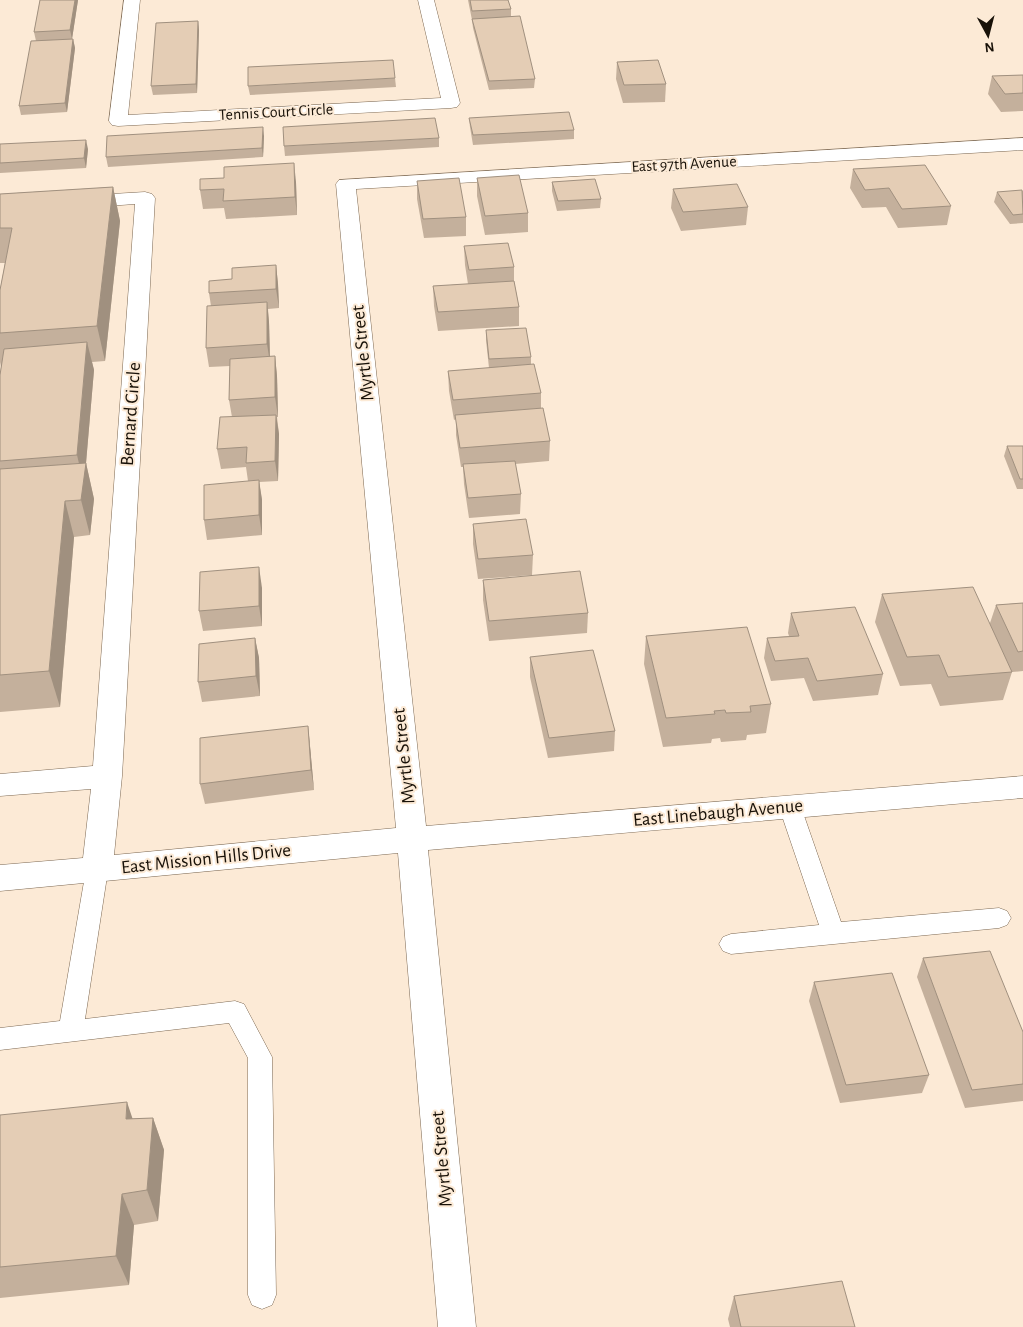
<svg xmlns="http://www.w3.org/2000/svg" width="1023" height="1327" font-family="'Alegreya Sans',sans-serif">
<rect width="100%" height="100%" fill="#fcead6"/>
<g fill="none" stroke-linecap="round" stroke-linejoin="round">
<g stroke="#7d6953" stroke-width="1">
<g id="service">
<polygon points="790,798 798,801 801,807 841,922 999,908 1007,911 1011,918 1007,925 999,928 731,954 723,951 719,944 723,937 731,934 819,925 779,807 782,801"/>
<polygon points="97,861 105,864 108,870 85,1019 235,1001 244,1004 272,1057 276,1295 272,1305 262,1309 252,1305 248,1295 248,1058 229,1023 0,1050 0,1028 60,1021 86,870 89,864"/>
</g>
</g>
<g stroke="#7d6953" stroke-width="1">
<g id="minor">
<polygon points="124,0 140,0 128,115 441,98 418,0 434,0 460,103 457,107 451,108 118,126 112,125 109,121"/>
<polygon points="1023,138 1023,150 356,189 426,826 1023,776 1023,798 428,850 476,1327 438,1327 398,853 0,891 0,865 83,858 91,789 0,796 0,774 93,766 135,204 79,208 72,206 69,202 72,198 79,196 145,192 152,194 155,198 122,776 114,855 396,828 336,184 339,180"/>
</g>
</g>
<use href="#service" fill="#fff" fill-rule="evenodd"/>
<use href="#minor" fill="#fff" fill-rule="evenodd"/>
</g>
<g fill="#c4b09c">
<polygon points="40,0 78,0 72,39 73,39 75,48 67,112 21,115 19,106 36,41 34,32"/>
<polygon points="468,0 508,0 511,9 511,17 535,79 534,88 489,90 473,28 472,20"/>
<polygon points="198,21 199,30 197,93 153,95 151,86"/>
<polygon points="617,62 666,84 665,102 623,103 616,79"/>
<polygon points="1023,75 1023,111 1001,112 988,94 992,76"/>
<polygon points="395,78 396,87 250,95 248,86"/>
<polygon points="469,118 574,130 574,139 473,145 470,127"/>
<polygon points="264,136 263,157 108,167 106,157"/>
<polygon points="439,138 439,147 285,156 284,146"/>
<polygon points="0,144 88,149 86,168 0,173"/>
<polygon points="853,169 951,206 947,225 898,228 886,207 862,208 850,188"/>
<polygon points="477,178 528,213 528,232 485,235 477,196"/>
<polygon points="417,181 466,217 466,236 424,238 417,199"/>
<polygon points="296,182 297,215 226,219 224,208 203,209 200,190"/>
<polygon points="552,182 601,199 600,208 557,211 552,191"/>
<polygon points="113,187 120,221 105,361 92,362 94,370 86,463 94,499 90,535 74,537 60,707 0,712 0,375 1,367 0,362 0,290 5,263 0,263 0,194"/>
<polygon points="673,189 748,207 746,225 681,231 671,208"/>
<polygon points="1023,191 1023,223 1010,224 994,202 997,192"/>
<polygon points="464,246 514,267 514,281 519,307 519,326 438,331 434,306 433,286 468,284 465,265"/>
<polygon points="276,265 278,284 279,308 268,309 269,322 270,357 275,356 277,376 278,417 277,417 279,434 278,481 259,482 262,500 262,535 207,540 204,520 248,481 246,467 221,469 217,449 232,417 229,400 230,366 209,367 206,348 211,306 209,293 232,279"/>
<polygon points="486,330 531,357 531,365 541,393 541,408 550,441 549,461 515,464 521,494 520,514 469,518 464,484 463,467 461,467 456,435 456,419 454,420 449,391 448,371 489,368 486,340"/>
<polygon points="1007,446 1023,446 1023,489 1017,489 1004,456"/>
<polygon points="473,524 533,555 532,575 478,579 473,544"/>
<polygon points="483,580 588,613 587,633 489,641 483,600"/>
<polygon points="262,588 262,626 203,631 199,611"/>
<polygon points="882,594 990,623 996,605 1023,603 1023,671 1012,672 1003,700 940,706 931,684 900,686 875,622"/>
<polygon points="791,613 883,674 878,695 813,701 804,678 771,681 764,658 767,638 789,636 788,633"/>
<polygon points="646,636 771,704 766,733 747,735 746,740 721,742 720,738 712,739 711,743 663,747 644,664"/>
<polygon points="255,638 259,658 260,696 202,702 198,682"/>
<polygon points="530,657 615,731 614,751 548,758 530,677"/>
<polygon points="308,726 310,746 314,790 205,804 200,784"/>
<polygon points="923,958 1023,1032 1023,1101 965,1108 917,977"/>
<polygon points="814,982 929,1075 922,1093 840,1103 809,1001"/>
<polygon points="0,1115 132,1119 153,1118 164,1150 158,1221 134,1225 129,1285 0,1298"/>
<polygon points="734,1296 855,1327 730,1327 728,1319"/>
</g>
<g fill="#a0907f">
<polygon points="75,0 78,0 72,39 70,30"/>
<polygon points="198,21 199,30 197,93 196,84"/>
<polygon points="73,39 75,48 67,112 65,103"/>
<polygon points="263,127 264,136 263,157 262,148"/>
<polygon points="86,140 88,149 86,168 84,158"/>
<polygon points="294,163 296,182 297,215 295,197"/>
<polygon points="113,187 120,221 105,361 97,326"/>
<polygon points="276,265 278,284 279,308 276,289"/>
<polygon points="267,302 269,322 270,363 267,344"/>
<polygon points="87,342 94,370 86,463 94,499 90,535 81,500 83,481 77,455"/>
<polygon points="275,356 277,376 278,417 275,397"/>
<polygon points="276,415 279,434 278,481 275,461"/>
<polygon points="259,480 262,500 262,535 259,515"/>
<polygon points="65,501 74,537 60,707 49,671"/>
<polygon points="259,567 262,588 262,626 259,606"/>
<polygon points="255,638 259,658 260,696 256,676"/>
<polygon points="308,726 310,746 314,790 311,770"/>
<polygon points="127,1102 138,1135 126,1119"/>
<polygon points="153,1118 164,1150 158,1221 147,1190"/>
<polygon points="122,1194 134,1225 129,1285 116,1256"/>
</g>
<g fill="#e4cdb5" stroke="#a0907f">
<polygon points="40,0 75,0 70,30 34,32"/>
<polygon points="470,0 508,0 511,9 472,11"/>
<polygon points="520,16 535,79 489,81 472,19"/>
<polygon points="198,21 196,84 151,86 156,23"/>
<polygon points="73,39 65,103 19,106 31,41"/>
<polygon points="393,60 395,78 248,86 248,67"/>
<polygon points="658,60 666,84 624,85 617,62"/>
<polygon points="1023,75 1023,93 1005,94 992,76"/>
<polygon points="569,112 574,130 473,135 469,118"/>
<polygon points="435,118 439,138 284,146 283,127"/>
<polygon points="263,127 262,148 106,157 107,136"/>
<polygon points="86,140 84,158 0,163 0,144"/>
<polygon points="294,163 295,197 223,201 224,189 200,190 200,179 224,178 224,167"/>
<polygon points="925,165 951,206 902,209 889,188 865,190 853,169"/>
<polygon points="519,175 528,213 485,216 477,178"/>
<polygon points="459,178 466,217 423,219 417,181"/>
<polygon points="595,179 601,199 558,201 552,182"/>
<polygon points="737,184 748,207 683,212 673,189"/>
<polygon points="113,187 97,326 0,333 0,290 12,228 0,228 0,194"/>
<polygon points="1022,190 1023,214 1013,215 997,192"/>
<polygon points="508,243 514,267 469,270 464,246"/>
<polygon points="276,265 276,289 209,293 209,281 232,279 232,268"/>
<polygon points="514,281 519,307 438,312 433,286"/>
<polygon points="267,302 267,344 206,348 207,306"/>
<polygon points="526,328 531,357 489,359 486,330"/>
<polygon points="87,342 77,455 0,461 0,375 4,349"/>
<polygon points="275,356 275,397 229,400 230,359"/>
<polygon points="534,364 541,393 453,400 448,371"/>
<polygon points="543,408 550,441 460,448 455,415"/>
<polygon points="276,415 275,461 246,463 247,447 217,449 220,417"/>
<polygon points="1007,446 1023,446 1023,479 1020,479"/>
<polygon points="515,461 521,494 468,498 463,464"/>
<polygon points="86,463 81,500 65,501 49,671 0,675 0,469"/>
<polygon points="259,480 259,515 204,520 204,485"/>
<polygon points="526,519 533,555 478,559 473,524"/>
<polygon points="259,567 259,606 199,611 200,572"/>
<polygon points="580,571 588,613 489,621 483,580"/>
<polygon points="973,587 1012,672 948,677 939,655 907,657 882,594"/>
<polygon points="1023,603 1023,651 1018,652 996,605"/>
<polygon points="855,607 883,674 817,681 808,658 775,661 767,638 799,636 791,613"/>
<polygon points="747,627 771,704 750,706 751,712 726,713 725,710 714,711 715,714 666,718 646,636"/>
<polygon points="255,638 256,676 198,682 199,644"/>
<polygon points="593,650 615,731 549,738 530,657"/>
<polygon points="308,726 311,770 200,784 200,738"/>
<polygon points="990,951 1023,1032 1023,1084 972,1090 923,958"/>
<polygon points="892,973 929,1075 846,1085 814,982"/>
<polygon points="127,1102 126,1119 153,1118 147,1190 122,1194 116,1256 0,1267 0,1115"/>
<polygon points="842,1281 855,1327 741,1327 734,1296"/>
</g>
<g text-anchor="middle" dominant-baseline="central" stroke-width="4" stroke-linejoin="round" paint-order="stroke">
<g font-size="16" fill="#181108" stroke="#fcead6">
<text transform="translate(276 112) rotate(-3)">Tennis Court Circle</text>
<text transform="translate(684 164) rotate(-3)">East 97th Avenue</text>
</g>
<g font-size="19" fill="#181108" stroke="#fcead6">
<text transform="translate(363 353) rotate(-96)">Myrtle Street</text>
<text transform="translate(131 414) rotate(-86)">Bernard Circle</text>
<text transform="translate(404 756) rotate(-96)">Myrtle Street</text>
<text transform="translate(718 813) rotate(-5)">East Linebaugh Avenue</text>
<text transform="translate(206 859) rotate(-6)">East Mission Hills Drive</text>
<text transform="translate(442 1159) rotate(-95)">Myrtle Street</text>
</g>
</g>
<g transform="translate(988 35) rotate(173)" stroke="#fcead6" stroke-width="4" paint-order="stroke">
<path d="M0-4L9 19L0 12L-9 19Z" fill="#181108"/>
<text y="-8" font-size="14" font-weight="bold" text-anchor="middle" fill="#181108">N</text>
</g>
</svg>
